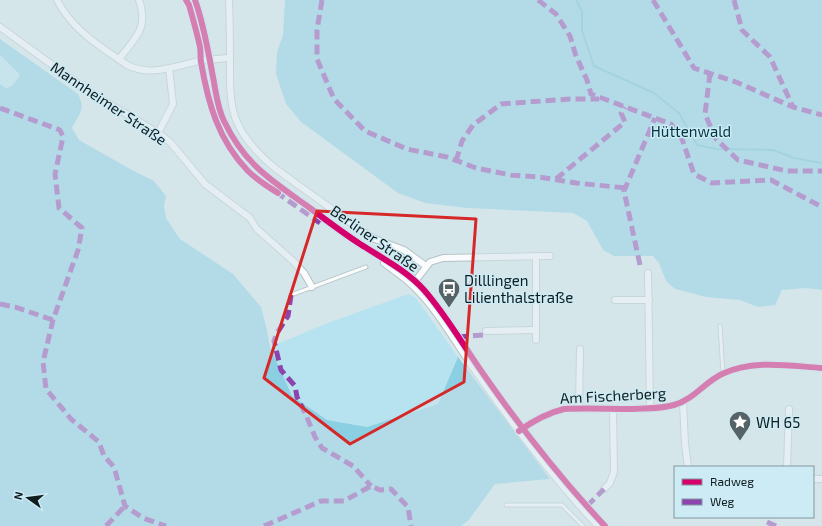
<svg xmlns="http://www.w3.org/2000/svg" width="822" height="526" font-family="'Exo 2',sans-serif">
<rect width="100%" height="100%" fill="#d5e6eb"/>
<g fill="#b7e3f0">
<polygon points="0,55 20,75 12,86 6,88 0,84"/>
<polygon points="408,294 416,298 458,357 438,404 367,427 327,420 292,396 270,347 325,324"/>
</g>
<g fill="#8bcfe2">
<polygon points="285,0 822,0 822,290 806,288 782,290 775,305 758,307 740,300 706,297 675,289 666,281 659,263 653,256 614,256 603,250 587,221 573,213 467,208 425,203 398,193 301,122 286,104 276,74 277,52 283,35"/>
<path d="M 0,39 L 78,94 C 86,110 79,114 72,128 L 79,140 L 132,170 L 154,181 L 166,196 L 164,206 L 166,218 L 180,239 L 233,274 L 261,307 L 267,330 L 270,347 L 292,396 L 327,420 L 367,427 L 438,404 L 458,357 L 550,479 L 495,484 L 468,521 L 461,526 L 0,526 L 0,84 L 6,88 L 12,86 L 20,75 L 0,55 Z"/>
</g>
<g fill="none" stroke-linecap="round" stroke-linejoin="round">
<polyline stroke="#69bdd3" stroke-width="2" points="576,0 582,11 582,31 594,66 654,93 679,113 697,145 716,149 773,150 794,158 822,163"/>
<g stroke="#b5c3c6" stroke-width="5">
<g id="lane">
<polyline points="291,295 366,267"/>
<polyline points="720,326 723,373"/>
<polyline points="506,505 562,505 583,526"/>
</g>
</g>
<g stroke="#b5c3c6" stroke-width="8">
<g id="street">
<path d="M 57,0 C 72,30 101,47 127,65 C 150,77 175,66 199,61 C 209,59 220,59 230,58"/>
<path d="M 195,0 C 204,25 208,51 213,77 C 216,92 217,107 224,121 C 245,165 271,180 310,208 C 326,220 343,233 360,244 C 382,258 407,271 424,290 C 447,316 464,347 484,375 C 521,428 561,479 605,526"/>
<path d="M 229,0 C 230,24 230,47 230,71 C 230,86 230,102 235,117 C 242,138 259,155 276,169 L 365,233 L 375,239 L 404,250 L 426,266"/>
<polyline points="0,27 88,91 158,133 170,142 205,184 250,218 256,228 294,262 304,273 312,287"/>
<path d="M 119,59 C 135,38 149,29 139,0"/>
<polyline points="158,133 173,104 169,68"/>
<polyline points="536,257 536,340"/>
<path d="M 384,263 C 394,271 404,277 413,286 C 440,312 459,349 481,379 C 517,430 555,480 598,526"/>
<polyline points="648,273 650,408"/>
<polyline points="413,284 430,262 443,258 550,256"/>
<polyline points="615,300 649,300"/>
<polyline points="486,331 536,330"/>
<polyline points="683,402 685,444 688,467"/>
<polyline points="579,408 580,349"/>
<path d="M 520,430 C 534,420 547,413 564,409 C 587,408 609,409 631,409 C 646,408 660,409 674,405 C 693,400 705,382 722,374 C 753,359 790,366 822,368"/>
<polyline points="787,467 789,409"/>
<polyline points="813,479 822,479"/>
<polyline points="604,489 610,483 614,472 613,409"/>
</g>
</g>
<use href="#lane" stroke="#f9fbfc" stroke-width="3"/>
<use href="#street" stroke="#f9fbfc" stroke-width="6"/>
<g stroke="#8e44ad" stroke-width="5" stroke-dasharray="10 5" stroke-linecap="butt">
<polyline points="322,0 317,30 317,59 334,99 365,131 407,149 447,157 476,168 511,175 539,177 576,183 626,188"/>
<polyline points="538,0 556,14 570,36 576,56 587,80 591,94 671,124 682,139 694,174 712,183 771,180 822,207"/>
<polyline points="653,0 694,68 736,82 793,107 822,115"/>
<polyline points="734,0 742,30 770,57 793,107"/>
<polyline points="710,73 705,114 716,139 738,160 787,171 822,171"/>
<polyline points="0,108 60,130 63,137 55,174 59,208 82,228 78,250 53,320 43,362 46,389 71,419 99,442 104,456 114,467 125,506 143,518 166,526"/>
<polyline points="456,161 462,141 473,125 501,104 570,99 599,99"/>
<polyline points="556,179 625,122 621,113 625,107"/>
<polyline points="276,192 320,223"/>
<polyline points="640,265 624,191 655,118"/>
<polyline points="291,295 288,316 277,333 274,341 281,370 295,386 297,397 306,415 315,437 322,448 353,466 371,486"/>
<polyline points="0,304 15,307 53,320"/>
<polyline points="458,337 483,335 486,331"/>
<polyline points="587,506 604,489"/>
<polyline points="767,522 776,526"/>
<polyline points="106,526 125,506"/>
<polyline points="264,526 321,501 344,501 371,486 380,490 391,489 408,507 411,526"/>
</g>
<g stroke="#ccebf4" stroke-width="8">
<g id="cycleway">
<path d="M 186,0 L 189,5 C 193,19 197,33 200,47 C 201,52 200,57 201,62 C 208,103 218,140 248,171 C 257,180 267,186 278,193"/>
<path d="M 195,0 C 204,25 208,51 213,77 C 216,92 217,107 224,121 C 245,165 271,180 310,208 C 326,220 343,233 360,244 C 382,258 407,271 424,290 C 447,316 464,347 484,375 C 521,428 561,479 605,526"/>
<path d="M 519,431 C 533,421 547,413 564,409 C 587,408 609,409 631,409 C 646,408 660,409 674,405 C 693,400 705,382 722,374 C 753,359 790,366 822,368"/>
</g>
</g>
<use href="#cycleway" stroke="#d6006c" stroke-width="6"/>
</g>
<path d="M0 0H822V526H0ZM 317,211 L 476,219 L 464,382 L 350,444 L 264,378 Z" fill="#d5e6eb" fill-opacity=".55" fill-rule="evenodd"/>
<path fill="none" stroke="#d62828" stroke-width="3" stroke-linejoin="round" d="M 317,211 L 476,219 L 464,382 L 350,444 L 264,378 Z"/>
<defs>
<g id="bus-pin" transform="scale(1.15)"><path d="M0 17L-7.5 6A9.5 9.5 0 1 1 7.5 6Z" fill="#566366" stroke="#ccebf4"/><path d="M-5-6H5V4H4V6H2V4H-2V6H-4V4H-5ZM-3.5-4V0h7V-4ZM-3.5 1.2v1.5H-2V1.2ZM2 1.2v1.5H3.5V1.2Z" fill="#fff"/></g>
<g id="sight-pin" transform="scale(1.15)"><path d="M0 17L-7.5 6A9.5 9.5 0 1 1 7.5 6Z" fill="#566366" stroke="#ccebf4"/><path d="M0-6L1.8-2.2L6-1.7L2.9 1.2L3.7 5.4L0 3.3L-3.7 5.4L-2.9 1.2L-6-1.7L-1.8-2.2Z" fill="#fff"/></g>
</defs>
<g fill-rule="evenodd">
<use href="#bus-pin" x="449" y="289"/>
<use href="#sight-pin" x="740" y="422"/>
</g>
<g text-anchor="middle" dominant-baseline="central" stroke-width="3" stroke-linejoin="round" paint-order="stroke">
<g font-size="15" fill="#111c1f" stroke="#ccebf4">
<text transform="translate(109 103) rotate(34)">Mannheimer Straße</text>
<text transform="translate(375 238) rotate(35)">Berliner Straße</text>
<text transform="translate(613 395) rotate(-3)">Am Fischerberg</text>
</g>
<g font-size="15" fill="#003441" stroke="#ccebf4">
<text x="691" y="131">Hüttenwald</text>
</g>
<g font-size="15" fill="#111c1f" stroke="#ccebf4" text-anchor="start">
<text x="464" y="280">Dilllingen<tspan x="464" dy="17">Lilienthalstraße</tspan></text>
<text x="756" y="422">WH 65</text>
</g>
</g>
<rect x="674" y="466" width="140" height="52" fill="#ccebf4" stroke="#81989f"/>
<rect x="682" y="479" width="20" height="6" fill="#d6006c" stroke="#81989f"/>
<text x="710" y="486" font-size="12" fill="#111c1f">Radweg</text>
<rect x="682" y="499" width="20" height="6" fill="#8e44ad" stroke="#81989f"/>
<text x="710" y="506" font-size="12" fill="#111c1f">Weg</text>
<g transform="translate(28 498) rotate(284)" stroke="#ccebf4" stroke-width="3" paint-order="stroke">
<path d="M0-3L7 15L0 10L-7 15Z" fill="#111c1f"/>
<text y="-6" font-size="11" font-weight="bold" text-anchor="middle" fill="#111c1f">N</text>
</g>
</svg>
